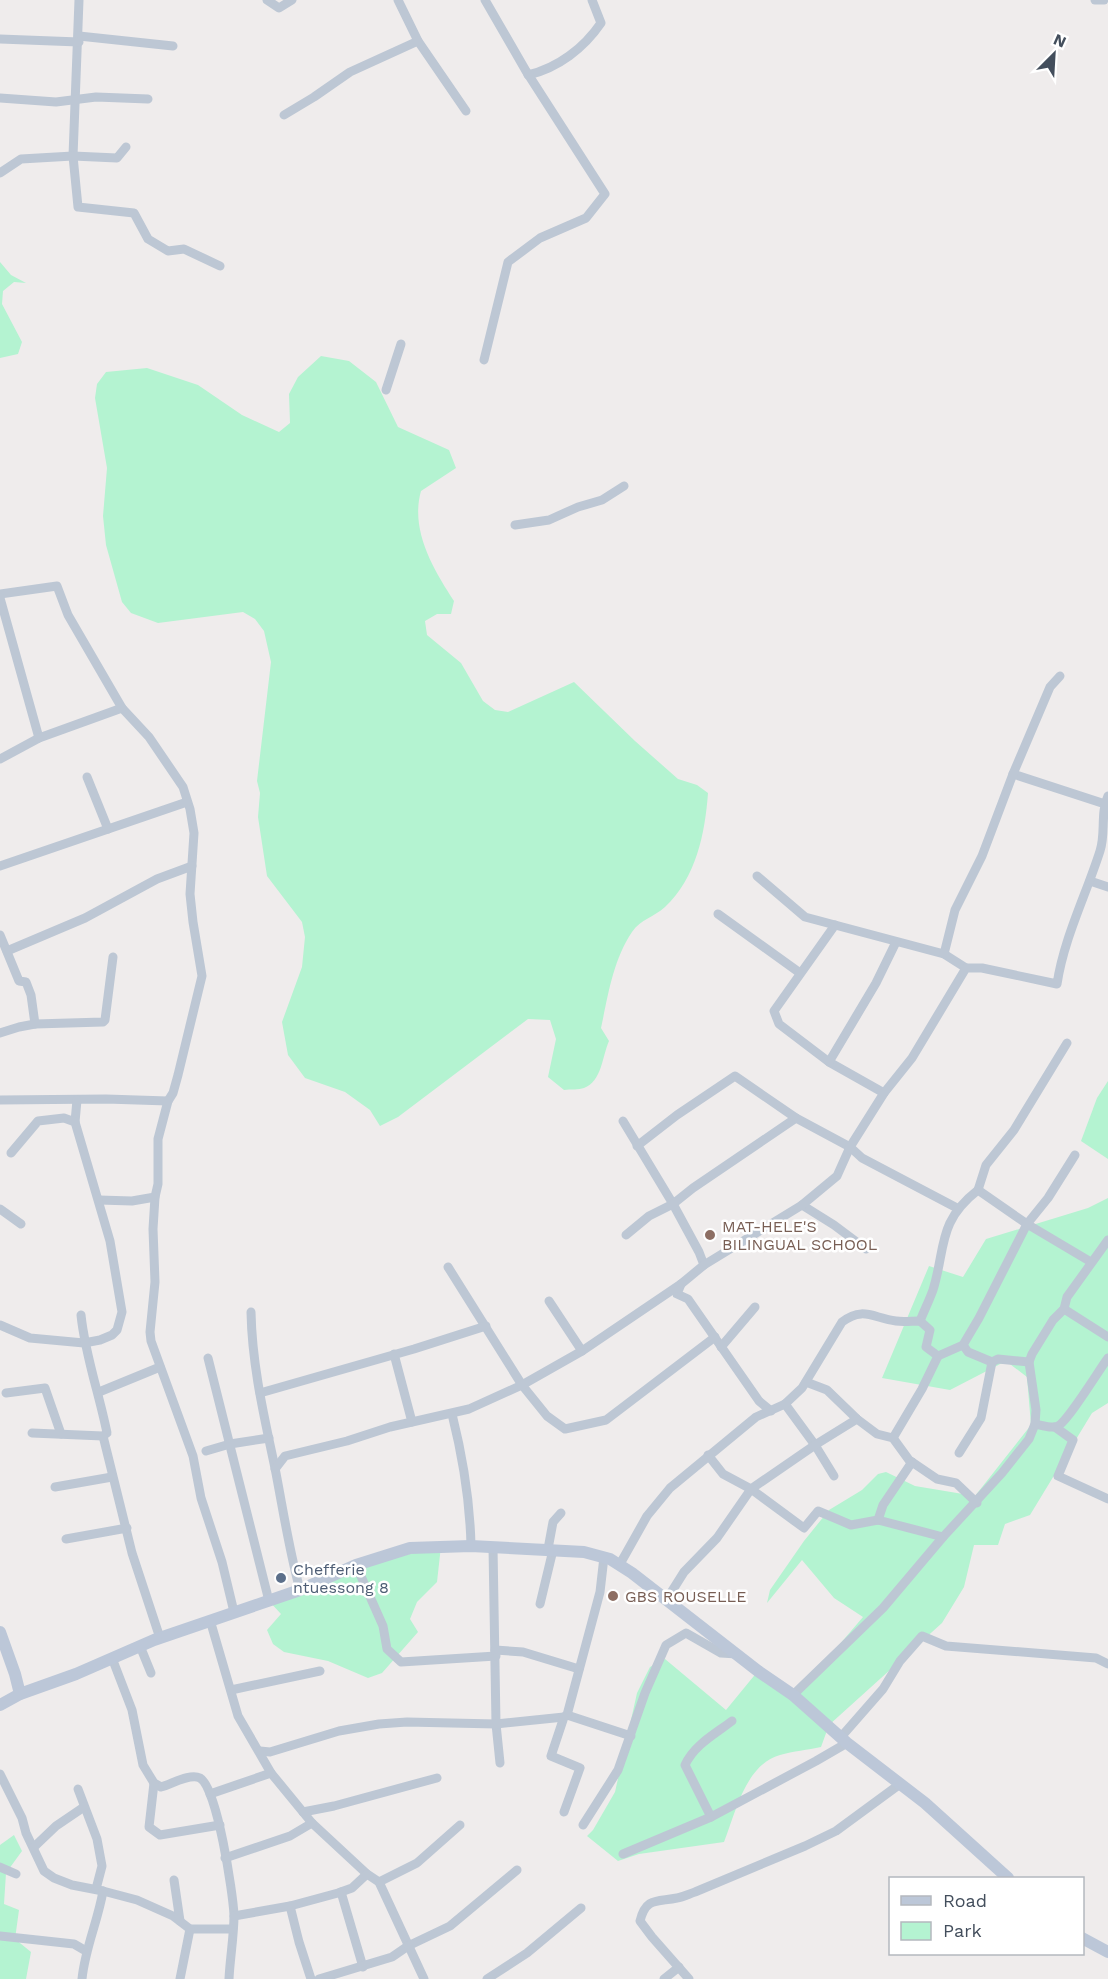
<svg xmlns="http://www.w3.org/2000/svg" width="1108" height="1979" font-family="'Work Sans',sans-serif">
<rect width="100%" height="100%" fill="#efecec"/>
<g fill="#b4f3d1">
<polygon points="0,262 11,275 26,283 14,282 3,291 2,304 22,342 18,354 0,358"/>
<path d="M 321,356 L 349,361 L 376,382 L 398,427 L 449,450 L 456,468 L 421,491 C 410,530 433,569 454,601 L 451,614 L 437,614 L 425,621 L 427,635 L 461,663 L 483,701 L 495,710 L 508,712 L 574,682 L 635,741 L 678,779 L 697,785 L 708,793 C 705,834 696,878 665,907 C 654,917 641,919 632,932 C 613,960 608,996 601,1028 L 609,1041 C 602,1057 602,1081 584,1088 C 579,1090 570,1089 564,1090 L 548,1077 L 556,1039 L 550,1020 L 528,1019 L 398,1117 L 380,1126 L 370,1110 L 345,1092 L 305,1078 L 288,1055 L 282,1022 L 302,967 L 305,937 L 302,922 L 267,876 L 258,817 L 260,793 L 257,781 L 271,662 L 264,631 L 255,619 L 243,612 L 158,623 L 131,613 L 122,602 L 106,545 L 103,516 L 107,468 L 95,398 L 97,384 L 106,372 L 147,368 L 198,385 L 242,415 L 279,432 L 290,423 L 289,394 L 298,377 Z"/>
<polygon points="1108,1081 1108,1159 1081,1141 1097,1098"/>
<path d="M 1108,1198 L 1108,1403 L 1092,1413 L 1030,1515 L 1005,1524 L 998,1545 L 974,1545 L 964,1587 L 942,1623 L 829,1725 L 821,1747 C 808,1750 793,1751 780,1755 C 745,1765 736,1812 724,1842 L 639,1854 L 618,1861 L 587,1836 L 593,1830 L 615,1792 L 637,1693 L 650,1667 L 665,1659 L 726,1710 L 758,1671 L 793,1695 L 810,1679 L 863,1617 L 834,1598 L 802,1560 L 767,1603 L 770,1590 L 804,1541 L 829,1510 L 862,1490 L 878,1474 L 886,1472 L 915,1486 L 975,1496 L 1031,1425 L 1027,1377 L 1006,1361 L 950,1390 L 882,1378 L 929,1266 L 963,1277 L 986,1239 L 1088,1208 Z"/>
<polygon points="441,1546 437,1582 417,1602 410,1619 418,1632 382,1673 368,1678 328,1661 284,1652 273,1644 267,1630 281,1614 269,1601 339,1572"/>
<polygon points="14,1835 22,1851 6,1873 4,1904 19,1910 15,1939 31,1952 26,1979 0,1979 0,1845"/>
</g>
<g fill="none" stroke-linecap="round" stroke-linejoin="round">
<g stroke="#bdc7d4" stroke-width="9">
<polyline points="79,0 73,156 78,207 134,213 148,239 168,251 184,249 220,266"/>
<polyline points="267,0 279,8 292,0"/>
<polyline points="398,0 418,41 466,111"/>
<polyline points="1095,0 1104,0"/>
<polyline points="79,36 173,46"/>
<polyline points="0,39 79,42"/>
<path d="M 528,75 C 558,68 584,48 601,23 L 592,0"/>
<polyline points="0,98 56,102 96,97 148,99"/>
<polyline points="284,115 314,97 350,72 418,41"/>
<polyline points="0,173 21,159 73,156 117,158 126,147"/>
<polyline points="484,360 508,262 540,238 586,218 605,194 526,71 485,0"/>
<polyline points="386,390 401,344"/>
<polyline points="515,525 549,520 578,507 602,500 624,486"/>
<polyline points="0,594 57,586 68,615 122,708 149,737 183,787 190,809 194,833 190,894 193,922 202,976 178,1075 173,1093 168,1101 158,1139 158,1184 155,1197 153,1229 155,1282 150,1332 151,1341 193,1456 201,1498 222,1562 234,1612"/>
<polyline points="0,598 39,738"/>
<polyline points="0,759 39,738 122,708"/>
<polyline points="1013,774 1108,805"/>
<polyline points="87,777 108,829"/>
<polyline points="0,866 187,802"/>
<polyline points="757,876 805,917 944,954 966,968"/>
<polyline points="1090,881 1108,887"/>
<polyline points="718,914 800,973"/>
<polyline points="835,925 774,1011 779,1024 829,1062 884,1093"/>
<polyline points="0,935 19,981 26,982 31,995 35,1024"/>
<polyline points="7,951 85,918 157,879 192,866"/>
<polyline points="944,954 955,910 982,856 1013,774 1050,687 1060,676"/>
<polyline points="0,1033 19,1027 35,1024 103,1022 105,1020 113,957"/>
<polyline points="829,1062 876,983 896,942"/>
<polyline points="0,1100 106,1099 168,1101"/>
<polyline points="623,1121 673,1204 693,1188 796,1118"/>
<polyline points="75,1122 77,1100"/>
<polyline points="637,1146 677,1115 735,1076 796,1118 850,1147 862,1158 957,1208"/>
<polyline points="978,1190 986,1165 1014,1130 1067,1043"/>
<polyline points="99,1200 132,1201 155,1197"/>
<polyline points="802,1205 834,1225 866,1249"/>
<polyline points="0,1209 21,1224"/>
<polyline points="626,1235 649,1216 673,1204 699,1252 704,1265"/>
<polyline points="448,1267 522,1385 547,1416 565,1429 606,1420 715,1337"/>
<polyline points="681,1284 677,1294 688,1299 759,1401 771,1411"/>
<polyline points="549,1301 582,1351"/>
<polyline points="1064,1309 1108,1337"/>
<path d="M 251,1312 C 252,1365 264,1416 275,1468 C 283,1509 289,1550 300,1590"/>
<path d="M 920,1321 C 924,1311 929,1301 933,1290 C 946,1248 937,1222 978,1190 L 1027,1224 L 1091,1262"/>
<polyline points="0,1325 30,1338 84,1343 100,1340 112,1335 117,1330 122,1312 110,1241 75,1122 64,1118 38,1121 11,1153"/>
<polyline points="963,1345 968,1352 992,1362 998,1359 1029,1362"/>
<polyline points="721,1347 755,1307"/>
<polyline points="394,1354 412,1422"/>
<polyline points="208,1358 269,1601"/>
<polyline points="806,1382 827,1390 857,1419 877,1434 893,1438 909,1460 937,1479 956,1483 977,1503"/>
<polyline points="99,1392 160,1367"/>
<polyline points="6,1393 45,1388 61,1434"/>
<polyline points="260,1393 414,1349 486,1326"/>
<polyline points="785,1404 815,1445 834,1476"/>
<path d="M 452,1414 C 463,1458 470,1500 471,1546"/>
<path d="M 1035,1424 C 1041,1425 1053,1429 1058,1426 C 1068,1421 1099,1370 1108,1358"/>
<polyline points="1055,1427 1073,1440 1058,1476 1108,1499"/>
<path d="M 32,1433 L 103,1436 L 107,1433 C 99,1393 85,1355 81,1315"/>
<polyline points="103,1436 132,1553 160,1638"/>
<polyline points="893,1438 922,1389 938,1356"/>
<polyline points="206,1451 230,1444 269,1438"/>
<polyline points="959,1453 981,1418 992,1362"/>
<polyline points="708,1455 723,1474 751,1489 804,1528 818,1511 851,1525 878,1520 943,1537"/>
<path d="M 275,1469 L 285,1456 L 347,1441 L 390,1427 L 469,1409 L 522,1385 L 582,1351 L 681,1284 L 704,1265 L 802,1205 L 837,1176 L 850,1147 L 884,1093 L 912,1058 L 966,968 L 982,968 L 1057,984 C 1064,938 1086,895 1100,851 C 1106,833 1100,813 1108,796"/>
<polyline points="55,1487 112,1477"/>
<polyline points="878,1520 883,1505 912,1462"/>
<polyline points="66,1539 127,1528"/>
<polyline points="493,1547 496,1724 500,1763"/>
<polyline points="548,1549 553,1522 561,1513"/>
<path d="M 620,1564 L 647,1516 L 670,1488 L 756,1417 L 785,1404 L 802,1388 L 842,1322 C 863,1306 873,1318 896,1321 C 903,1322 912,1321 920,1321 L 930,1330 L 926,1347 L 938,1356 L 963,1345 L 979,1318 L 1027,1224 L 1048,1198 L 1075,1155"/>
<polyline points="356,1565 383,1626 387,1649 401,1662 496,1656"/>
<polyline points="667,1599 684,1572 717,1538 751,1489 815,1445 857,1419"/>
<polyline points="540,1604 553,1550"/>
<polyline points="210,1620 238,1716 271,1773 312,1823 367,1874 379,1882 424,1979"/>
<polyline points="140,1646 151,1673"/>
<polyline points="495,1650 523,1652 579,1669"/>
<path d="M 112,1658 L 132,1710 L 143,1765 L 154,1783 L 161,1787 C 172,1784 190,1773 200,1778 C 217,1787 233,1893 234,1915 C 234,1936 230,1958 229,1979"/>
<polyline points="231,1690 320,1671"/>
<polyline points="793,1695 883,1608 943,1537 1002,1473 1029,1439 1035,1424 1036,1410 1029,1362 1032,1354 1053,1320 1064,1309 1067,1297 1108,1240"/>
<polyline points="567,1715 631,1736"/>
<polyline points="841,1737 883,1689 900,1661 922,1636 946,1646 1096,1658 1108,1664"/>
<polyline points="260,1751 270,1752 339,1731 379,1724 407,1722 496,1724 564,1717"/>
<polyline points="0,1774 22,1818 26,1833 44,1871 54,1878 72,1885 103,1891 137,1900 173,1916 190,1929 232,1929"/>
<polyline points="154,1783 149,1827 160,1835 220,1825"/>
<polyline points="78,1789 97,1839 102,1866 96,1889"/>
<polyline points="210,1794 271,1773"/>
<polyline points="303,1812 334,1806 437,1778"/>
<polyline points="564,1812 580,1768 551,1756 564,1717 567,1715 600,1592 604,1557"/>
<path d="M 711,1817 L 685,1765 C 694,1745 715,1734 732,1721"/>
<polyline points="583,1825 618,1770 645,1693 666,1645 686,1633 721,1653 737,1654"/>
<polyline points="34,1847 56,1826 84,1807"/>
<polyline points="623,1854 711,1817 816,1761 847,1743"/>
<polyline points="225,1858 290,1836 312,1823"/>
<polyline points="0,1867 16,1874"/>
<polyline points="174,1880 180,1921"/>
<polyline points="379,1882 417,1863 460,1825"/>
<polyline points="341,1892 363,1967"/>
<polyline points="290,1906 299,1942 311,1979"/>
<polyline points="234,1916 290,1906 338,1893 352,1888 367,1874"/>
<polyline points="0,1936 74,1944 86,1951"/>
<path d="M 82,1979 C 85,1948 98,1921 103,1891"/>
<polyline points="180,1979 190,1929"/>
<polyline points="319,1979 392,1957 408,1946 450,1926 517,1870"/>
<polyline points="487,1979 527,1953 581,1908"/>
<polyline points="664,1979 679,1967"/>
<path d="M 689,1979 L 652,1937 L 640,1921 C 646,1897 657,1902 677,1898 C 683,1897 689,1894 695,1892 L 805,1846 L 836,1831 L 900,1784"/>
</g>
<g stroke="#bcc7d8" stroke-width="12">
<polyline points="0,1632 15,1674 20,1694"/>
<polyline points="0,1705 20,1694 76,1674 154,1640 300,1590 356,1565 410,1548 471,1546 584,1552 610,1559 632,1573 758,1671 793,1695 847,1743 925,1803 1008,1878"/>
<polyline points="1082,1938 1108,1952"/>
</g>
</g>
<g fill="#8d6e63" stroke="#fff" stroke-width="2">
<circle cx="710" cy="1235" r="6"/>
<circle cx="613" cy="1596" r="6"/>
</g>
<circle fill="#5c6f8a" stroke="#fff" stroke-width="2" cx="281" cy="1578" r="6"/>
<g text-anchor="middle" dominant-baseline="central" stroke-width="5" stroke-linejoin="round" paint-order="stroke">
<g font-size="16" fill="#785e54" stroke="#fff" text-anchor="start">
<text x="722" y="1226">MAT-HELE'S<tspan x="722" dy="18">BILINGUAL SCHOOL</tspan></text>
<text x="625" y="1596">GBS ROUSELLE</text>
</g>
<g font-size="16" fill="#4e5e75" stroke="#fff" text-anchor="start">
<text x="293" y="1569">Chefferie<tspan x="293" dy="18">ntuessong 8</tspan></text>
</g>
</g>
<rect x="889" y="1877" width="195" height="78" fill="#ffffff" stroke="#b4b8be" stroke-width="1.5"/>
<rect x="901" y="1896" width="30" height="9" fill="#bcc7d8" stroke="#b4b8be" stroke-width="1.5"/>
<text x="943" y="1907" font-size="18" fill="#434e5c">Road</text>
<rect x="901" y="1922" width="30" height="18" fill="#b4f3d1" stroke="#b4b8be" stroke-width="1.5"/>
<text x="943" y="1937" font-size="18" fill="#434e5c">Park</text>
<g transform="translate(1054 54) rotate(24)" stroke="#ffffff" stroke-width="4.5" paint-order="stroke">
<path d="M0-4.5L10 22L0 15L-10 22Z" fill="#434e5c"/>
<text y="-9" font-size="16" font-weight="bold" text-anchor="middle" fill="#434e5c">N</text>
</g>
</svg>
